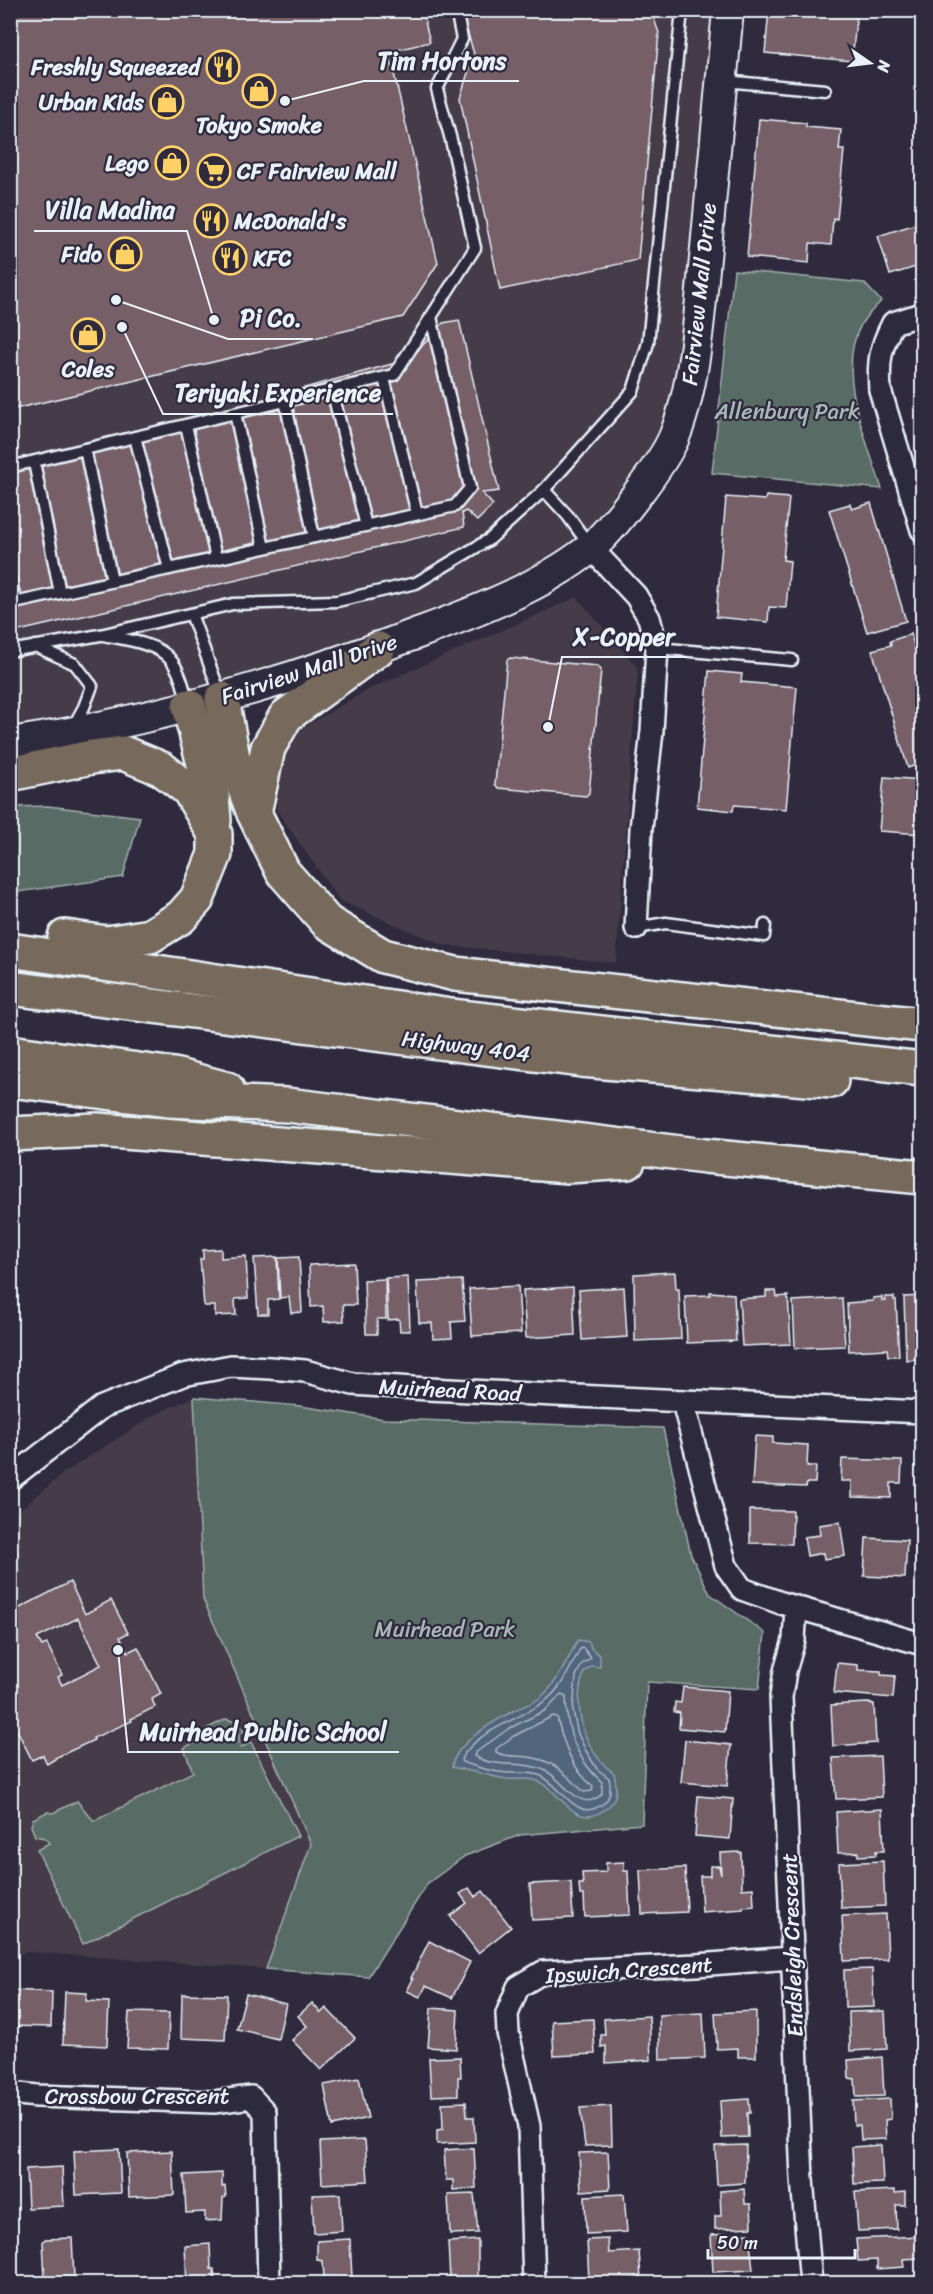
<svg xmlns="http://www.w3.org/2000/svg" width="933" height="2294" font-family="Sriracha,sans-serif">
<rect width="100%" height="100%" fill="#2f2a3d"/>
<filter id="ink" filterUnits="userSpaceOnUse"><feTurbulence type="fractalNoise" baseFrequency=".0167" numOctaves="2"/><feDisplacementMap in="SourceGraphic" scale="12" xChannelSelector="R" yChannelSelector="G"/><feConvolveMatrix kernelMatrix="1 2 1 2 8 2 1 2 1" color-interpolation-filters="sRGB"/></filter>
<g filter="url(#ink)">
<g fill="#453a4a">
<polygon points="11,11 728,11 688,398 610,527 475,612 11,743"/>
<polygon points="577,597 638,668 616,963 443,945 340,901 277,811 276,762 291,735 367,690"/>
<polygon points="194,1397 203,1599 312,1844 266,1969 27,1952 11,1954 10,1518 65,1472 156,1414"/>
</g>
<g fill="#596c65" stroke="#a0aeae" stroke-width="1.5">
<path d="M 734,270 L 864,283 L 881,301 C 875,308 867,315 862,323 C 834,370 867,441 882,489 L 712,473 Z"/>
<polygon points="48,806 140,817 123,877 11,893 11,807"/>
<polygon points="194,1397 300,1406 385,1419 663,1428 691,1555 710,1594 765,1633 759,1689 647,1682 642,1824 520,1835 465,1856 428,1883 368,1977 266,1969 311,1844 203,1599"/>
<polygon points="226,1719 236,1722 244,1731 239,1735 240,1748 251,1742 298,1836 83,1944 37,1850 49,1843 45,1838 35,1836 31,1826 33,1819 47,1812 53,1813 77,1801 94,1821 193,1772 184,1748 207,1735 206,1729"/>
</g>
<path fill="#52657d" stroke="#8e9dae" stroke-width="1.5" d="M 578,1640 L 589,1642 L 591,1648 L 600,1656 L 600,1667 L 592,1666 L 584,1672 C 572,1707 583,1751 614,1773 C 617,1785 618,1799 608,1807 C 573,1836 562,1787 534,1780 C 525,1778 516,1780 507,1779 C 489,1776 470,1771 452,1767 C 454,1743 496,1720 515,1710 C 523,1706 533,1703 540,1698 C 558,1683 567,1660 578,1640 Z"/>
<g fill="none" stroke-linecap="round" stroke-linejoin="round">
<g stroke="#acb9c7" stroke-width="1.5">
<path d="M 583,1648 L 591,1658 L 582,1664 L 576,1676 L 573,1711 L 578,1734 L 586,1751 L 597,1769 L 609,1778 C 611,1787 611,1797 604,1803 C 576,1826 561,1783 539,1775 C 530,1772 521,1773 511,1773 C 496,1773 476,1767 462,1762 L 461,1759 C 477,1730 517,1721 542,1703 C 561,1691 570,1668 580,1649 Z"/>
<path d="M 561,1695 L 566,1697 C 566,1730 577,1760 602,1782 L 602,1794 C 580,1815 565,1781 546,1771 C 526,1760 495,1769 474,1756 L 475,1753 L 508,1729 L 546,1710 Z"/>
<path d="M 553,1716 L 557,1717 C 563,1742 572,1770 593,1786 L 592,1791 L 584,1792 C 566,1775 555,1760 528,1757 C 517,1755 506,1758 496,1752 L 496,1749 L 512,1737 Z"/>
</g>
</g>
<g fill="#775e68" stroke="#e8f1f8" stroke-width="1.5" fill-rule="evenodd">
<polygon points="10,10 422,10 430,42 389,52 438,263 403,317 10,410"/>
<polygon points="461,10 651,10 659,33 638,260 500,290 460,98 474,54"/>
<polygon points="769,10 857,10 852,61 765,53"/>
<polygon points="759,119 806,123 806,127 841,130 839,150 844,150 837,219 833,218 831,245 810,243 809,263 747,257"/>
<polygon points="922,222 922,265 890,275 878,236"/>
<polygon points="459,320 499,491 482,493 493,505 477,521 466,511 462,513 464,527 10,633 10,469 410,359 443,323"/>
<polygon points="766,496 789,498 783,560 790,561 786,608 769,607 768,622 716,617 726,497 765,500"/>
<polygon points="871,503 906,621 867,632 829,510 850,504 852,509"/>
<polygon points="911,634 922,674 922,763 908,768 872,650 891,645 890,641"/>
<polygon points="510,658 598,666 601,670 589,793 586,796 498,788 495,784 507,660"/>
<polygon points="709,671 742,674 741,682 797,687 786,809 734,805 733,811 697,807"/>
<polygon points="884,777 922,780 922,834 879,831"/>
<polygon points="221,1249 221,1258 246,1256 248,1298 235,1299 236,1315 215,1316 215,1306 204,1306 200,1259 203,1259 203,1250"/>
<polygon points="277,1257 279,1299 268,1300 268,1314 258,1314 254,1258"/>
<polygon points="299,1257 302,1312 291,1313 289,1297 280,1298 278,1258"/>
<polygon points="354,1263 356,1305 343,1305 344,1321 324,1322 323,1306 311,1307 309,1265"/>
<polygon points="675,1272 676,1289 679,1289 681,1339 635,1341 634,1274"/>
<polygon points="408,1277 410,1331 400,1331 399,1319 388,1320 386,1278"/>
<polygon points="385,1279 386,1319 377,1319 377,1334 366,1334 364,1280"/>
<polygon points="462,1280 465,1321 451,1322 452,1338 433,1339 432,1323 419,1323 417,1282"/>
<polygon points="518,1286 521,1333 472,1336 469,1289"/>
<polygon points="573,1287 575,1335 526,1338 523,1290"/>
<polygon points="624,1287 627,1337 582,1340 579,1290"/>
<polygon points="766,1291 776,1291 777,1297 788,1296 791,1344 742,1346 739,1299 766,1297"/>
<polygon points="710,1292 734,1294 736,1341 687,1343 685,1296 710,1295"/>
<polygon points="922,1296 922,1350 915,1350 916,1359 906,1360 904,1297"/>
<polygon points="882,1297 882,1301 886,1301 885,1297 894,1297 894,1300 896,1300 899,1356 888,1356 887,1349 849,1351 847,1303 873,1301 873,1298"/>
<polygon points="842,1298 845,1346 795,1348 793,1301"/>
<polygon points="755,1436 773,1437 773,1443 808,1445 807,1466 816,1466 815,1483 807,1483 806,1487 752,1485"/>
<polygon points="842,1459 902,1461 901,1483 891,1483 891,1498 852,1497 852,1481 841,1481"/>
<polygon points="750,1510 793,1511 792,1544 750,1543"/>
<polygon points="840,1522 845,1556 824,1559 823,1553 807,1556 804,1537 820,1535 819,1525"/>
<polygon points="866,1538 907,1540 905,1578 864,1576"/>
<polygon points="916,1538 922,1538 922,1590 919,1590"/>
<path d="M 70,1582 L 85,1614 L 111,1600 L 128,1633 L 120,1637 L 128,1652 L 138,1647 L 161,1694 L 152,1699 L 155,1707 L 131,1719 L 132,1721 L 93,1738 L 94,1740 L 55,1758 L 55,1759 L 47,1764 L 43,1755 L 32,1760 L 10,1716 L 10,1613 ZM 78,1618 L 101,1665 L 62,1685 L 58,1677 L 62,1675 L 47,1644 L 42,1646 L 37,1638 Z"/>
<polygon points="837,1663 858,1665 858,1670 881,1671 881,1675 895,1676 893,1698 834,1693"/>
<polygon points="683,1687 728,1691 725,1732 679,1728 680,1713 674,1712 675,1702 681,1703"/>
<polygon points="918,1698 922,1698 922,1721 919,1721"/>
<polygon points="867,1703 874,1704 876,1743 833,1746 831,1705"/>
<polygon points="685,1740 731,1745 727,1786 681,1782"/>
<polygon points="880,1756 882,1797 836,1799 833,1758"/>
<polygon points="698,1796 733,1799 730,1839 695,1836"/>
<polygon points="882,1809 884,1851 876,1851 876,1855 858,1856 858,1852 838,1853 836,1812"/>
<polygon points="741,1852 742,1889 753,1888 754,1906 743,1907 743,1909 702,1912 700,1876 710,1876 710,1866 719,1866 721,1875 720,1853"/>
<polygon points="883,1861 885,1906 841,1908 839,1863"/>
<polygon points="624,1862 624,1871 628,1871 630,1915 585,1917 584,1895 580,1895 579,1884 583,1884 582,1873 606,1872 606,1863"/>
<polygon points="685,1868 687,1912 642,1914 640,1870"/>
<polygon points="571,1882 573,1918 532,1920 530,1884"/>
<polygon points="469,1888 475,1897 483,1891 511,1927 478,1953 450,1916 467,1903 460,1894"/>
<polygon points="886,1914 888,1959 844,1961 842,1916"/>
<polygon points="429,1941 470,1962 452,1998 426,1986 420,1997 407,1991 413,1979 411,1978"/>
<polygon points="872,1969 874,2007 845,2008 844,1970"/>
<polygon points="11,1990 52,1992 51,2027 10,2026"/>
<polygon points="65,1992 87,1993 86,2001 109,2002 107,2046 63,2044"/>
<polygon points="182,1994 227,1995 225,2040 181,2038"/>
<polygon points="246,1994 286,2004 278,2039 237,2029"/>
<polygon points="312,2003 321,2013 326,2008 355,2038 321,2070 292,2040 307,2026 298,2016"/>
<polygon points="431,2008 458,2010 456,2049 428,2047"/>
<polygon points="756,2011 756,2057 738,2057 738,2048 717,2049 715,2013"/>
<polygon points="885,2011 887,2049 850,2051 849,2012"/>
<polygon points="129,2012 169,2013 168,2049 127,2048"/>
<polygon points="703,2013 705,2058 660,2060 659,2015"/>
<polygon points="649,2016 651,2060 606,2063 606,2046 601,2047 601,2035 605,2035 604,2019"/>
<polygon points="593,2019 595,2054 554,2056 552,2021"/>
<polygon points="460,2057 461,2077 458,2077 458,2095 431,2096 429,2058"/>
<polygon points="882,2057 884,2096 856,2097 855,2079 849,2078 848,2060"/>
<polygon points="359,2078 368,2118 332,2126 324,2085"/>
<polygon points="749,2099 750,2113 747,2113 748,2137 722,2138 720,2101"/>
<polygon points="890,2099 891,2119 885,2120 886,2139 861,2140 860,2125 854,2125 853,2101"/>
<polygon points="466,2102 467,2117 474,2117 475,2142 437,2144 437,2130 443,2129 442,2103"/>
<polygon points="611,2106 612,2145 585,2146 580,2108"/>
<polygon points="365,2140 368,2181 322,2184 320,2142"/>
<polygon points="746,2145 745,2183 717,2185 715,2146"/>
<polygon points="881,2145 883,2183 854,2184 852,2147"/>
<polygon points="474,2148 476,2188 453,2190 453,2180 446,2180 444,2150"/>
<polygon points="119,2149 121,2193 76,2195 74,2151"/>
<polygon points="172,2151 174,2195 129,2197 127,2153"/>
<polygon points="608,2152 610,2189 581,2191 579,2153"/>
<polygon points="62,2167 64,2206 28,2208 26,2169"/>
<polygon points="222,2173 222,2187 225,2186 226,2197 223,2198 222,2220 205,2221 205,2212 186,2213 184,2175"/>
<polygon points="744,2189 745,2204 751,2204 752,2227 715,2229 715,2216 721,2216 720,2191"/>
<polygon points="895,2190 895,2193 905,2192 905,2205 896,2205 897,2229 858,2231 855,2192"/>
<polygon points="340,2194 342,2231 314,2233 312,2195"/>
<polygon points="474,2194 478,2233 450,2234 448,2195"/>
<polygon points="624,2194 627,2232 586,2234 585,2196"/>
<polygon points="749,2233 753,2270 713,2272 711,2235"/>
<polygon points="920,2236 921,2258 903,2259 904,2267 877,2269 877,2260 858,2261 856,2239"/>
<polygon points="72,2238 74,2277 45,2278 43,2242 45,2239"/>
<polygon points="350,2239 352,2278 324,2279 323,2261 317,2260 317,2241"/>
<polygon points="608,2239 609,2253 639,2251 641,2278 589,2281 587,2240"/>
<polygon points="478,2240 478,2279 450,2280 448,2242"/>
<polygon points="210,2244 211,2269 214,2269 215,2283 187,2284 185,2246"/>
<polygon points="751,2278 752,2284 723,2284 723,2279"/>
</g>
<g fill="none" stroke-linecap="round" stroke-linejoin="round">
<g stroke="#e8f1f8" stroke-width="15">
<g id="lane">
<polyline points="724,81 825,90"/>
<polyline points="384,378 417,514"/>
<polyline points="332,390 366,526"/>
<polyline points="285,401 314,537"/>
<polyline points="235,413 264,548"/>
<polyline points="186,425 216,558"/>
<polyline points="135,437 169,569"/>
<polyline points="85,449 112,581"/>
<polyline points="34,462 60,593"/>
<polyline points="10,467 394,375 475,248 451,140 437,89 462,39 456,10"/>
<polyline points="544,490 568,516 589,545"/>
<polyline points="10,578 16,602"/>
<polyline points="10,604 455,506 470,488 431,317"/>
<polyline points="191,614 221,696"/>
<path d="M 103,635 C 123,639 157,643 170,659 C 180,670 184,689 188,703"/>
<polyline points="35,646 75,664 92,686 84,707 73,727"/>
<polyline points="657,648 792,660"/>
<polyline points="10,651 100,635 233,604 337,601 416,583 490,539 544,490 633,391 648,343 682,10"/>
<polyline points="636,928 666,923 764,936 765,925"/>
</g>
</g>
<g stroke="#e8f1f8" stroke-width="26">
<g id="street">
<path d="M 922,314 L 893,323 C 880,348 878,362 880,390 L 922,530"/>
<polyline points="591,548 636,596 649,618 657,648 652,731 641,829 636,928"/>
<polyline points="683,1402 726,1566 742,1589 781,1603 922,1644"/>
<polyline points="10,1479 102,1407 183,1375 231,1366 270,1368 305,1371 353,1384 428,1389 922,1412"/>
<polyline points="796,1607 794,1640 785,1671 781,1697 802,2179 811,2284"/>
<polyline points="10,2093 37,2096 214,2102 251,2097 265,2112 269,2284"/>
<polyline points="534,2284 529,2126 508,2033 507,2014 518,1987 543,1972 696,1965 792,1958"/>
</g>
</g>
<g stroke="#e8f1f8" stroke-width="34">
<path id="secondary" d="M 10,743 C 150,722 286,683 418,633 C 473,613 543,586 589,549 C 610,533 665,461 675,435 C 696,382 700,306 706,248 C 713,169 720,90 728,10"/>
</g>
<g stroke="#e8f1f8" stroke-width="38">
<g id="highway">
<polyline points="222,699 233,758 254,813 283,872 327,922 383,956 455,974 922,1025"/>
<polyline points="189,706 212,795 214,821"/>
<polyline points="10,774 92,757 123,753 162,769 189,790 215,834 215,854 197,899 181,917 150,936 107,943 65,937"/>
<polyline points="254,813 268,748 286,716 378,649"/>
<polyline points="10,950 451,1016 922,1069"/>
<polyline points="10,988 581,1060 831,1081"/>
<polyline points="10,1052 174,1075 227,1089"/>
<polyline points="10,1080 168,1100 287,1105 705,1156 922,1177"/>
<polyline points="10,1134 97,1130 568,1166 628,1162"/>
</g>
</g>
<use href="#lane" stroke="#2f2a3d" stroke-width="10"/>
<use href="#street" stroke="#2f2a3d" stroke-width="21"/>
<use href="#secondary" stroke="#2f2a3d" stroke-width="30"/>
<use href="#highway" stroke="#77695c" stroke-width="33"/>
</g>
</g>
<defs>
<g id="restaurant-ring" transform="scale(1.725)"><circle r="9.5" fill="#2f2a3d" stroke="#ffd166" stroke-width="1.5"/><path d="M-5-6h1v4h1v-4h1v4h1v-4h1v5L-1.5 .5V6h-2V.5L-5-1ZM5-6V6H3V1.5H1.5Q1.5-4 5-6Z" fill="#ffd166"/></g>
<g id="shop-ring" transform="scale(1.725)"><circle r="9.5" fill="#2f2a3d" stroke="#ffd166" stroke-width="1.5"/><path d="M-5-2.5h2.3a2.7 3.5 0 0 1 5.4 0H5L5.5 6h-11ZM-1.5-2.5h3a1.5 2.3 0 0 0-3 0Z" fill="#ffd166"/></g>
<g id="supermarket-ring" transform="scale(1.725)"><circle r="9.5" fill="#2f2a3d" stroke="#ffd166" stroke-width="1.5"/><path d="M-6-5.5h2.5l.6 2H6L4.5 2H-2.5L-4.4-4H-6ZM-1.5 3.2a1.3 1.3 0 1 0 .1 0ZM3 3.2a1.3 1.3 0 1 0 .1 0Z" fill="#ffd166"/></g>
</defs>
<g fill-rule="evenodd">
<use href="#restaurant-ring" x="223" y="67"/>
<use href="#shop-ring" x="259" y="91"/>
<use href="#shop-ring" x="167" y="102"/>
<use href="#shop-ring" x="172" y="163"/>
<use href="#supermarket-ring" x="214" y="171"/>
<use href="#restaurant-ring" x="211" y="221"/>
<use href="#shop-ring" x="125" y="254"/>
<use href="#restaurant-ring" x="230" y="258"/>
<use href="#shop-ring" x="88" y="335"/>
</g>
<g text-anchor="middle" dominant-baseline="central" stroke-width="4.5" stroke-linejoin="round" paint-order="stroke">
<g font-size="22" font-weight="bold" fill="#e8f1f8" stroke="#2f2a3d" text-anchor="end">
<text x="200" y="67">Freshly Squeezed</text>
<text x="144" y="102">Urban Kids</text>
<text x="259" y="125" text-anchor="middle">Tokyo Smoke</text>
<text x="149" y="163">Lego</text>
<text x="237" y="171" text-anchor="start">CF Fairview Mall</text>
<text x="234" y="221" text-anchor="start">McDonald's</text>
<text x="102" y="254">Fido</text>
<text x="253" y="258" text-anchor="start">KFC</text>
<text x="88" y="369" text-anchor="middle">Coles</text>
</g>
<g font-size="22" fill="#e8f1f8" stroke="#2f2a3d">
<text transform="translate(699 294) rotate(-84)">Fairview Mall Drive</text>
<text transform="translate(309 669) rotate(-18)">Fairview Mall Drive</text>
<text transform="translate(466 1046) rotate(7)">Highway 404</text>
<text transform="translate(450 1390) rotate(3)">Muirhead Road</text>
<text transform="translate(792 1945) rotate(-92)">Endsleigh Crescent</text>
<text transform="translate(629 1970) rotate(-4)">Ipswich Crescent</text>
<text x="137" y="2096">Crossbow Crescent</text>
</g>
<g font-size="22" fill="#a8b5b6" stroke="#2f2a3d">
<text x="787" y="411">Allenbury Park</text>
<text x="445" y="1629">Muirhead Park</text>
</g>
</g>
<path fill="none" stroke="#e8f1f8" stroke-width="2" d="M285 101L364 81H519M214 320L187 231H34M116 300L228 339H313M122 327L163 414H393M548 727L562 657H687M118 1650L128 1752H399"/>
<g fill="#e8f1f8" stroke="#2f2a3d" stroke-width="2">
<circle cx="285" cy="101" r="6"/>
<circle cx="214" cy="320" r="6"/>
<circle cx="116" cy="300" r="6"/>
<circle cx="122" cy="327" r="6"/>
<circle cx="548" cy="727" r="6"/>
<circle cx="118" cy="1650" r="6"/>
</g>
<g font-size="24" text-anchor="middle" font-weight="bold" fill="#e8f1f8" stroke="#2f2a3d" stroke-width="4.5" stroke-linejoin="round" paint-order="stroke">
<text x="442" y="69">Tim Hortons</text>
<text x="110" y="218">Villa Madina</text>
<text x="271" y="326">Pi Co.</text>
<text x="278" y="401">Teriyaki Experience</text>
<text x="624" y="645">X-Copper</text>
<text x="263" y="1740">Muirhead Public School</text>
</g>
<rect width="933" height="2294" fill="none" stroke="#2f2a3d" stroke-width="36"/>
<rect x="18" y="18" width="897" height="2258" fill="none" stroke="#e8f1f8" stroke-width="2" filter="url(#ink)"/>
<g transform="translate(870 63) rotate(104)" stroke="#2f2a3d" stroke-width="4.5" paint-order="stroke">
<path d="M0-4.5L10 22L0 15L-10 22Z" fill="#e8f1f8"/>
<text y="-9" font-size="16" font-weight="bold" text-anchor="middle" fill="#e8f1f8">N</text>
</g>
<path d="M708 2249v9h147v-9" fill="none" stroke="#e8f1f8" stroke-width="3"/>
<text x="717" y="2249" font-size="18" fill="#e8f1f8" stroke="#2f2a3d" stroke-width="4.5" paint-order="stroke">50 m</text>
</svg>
